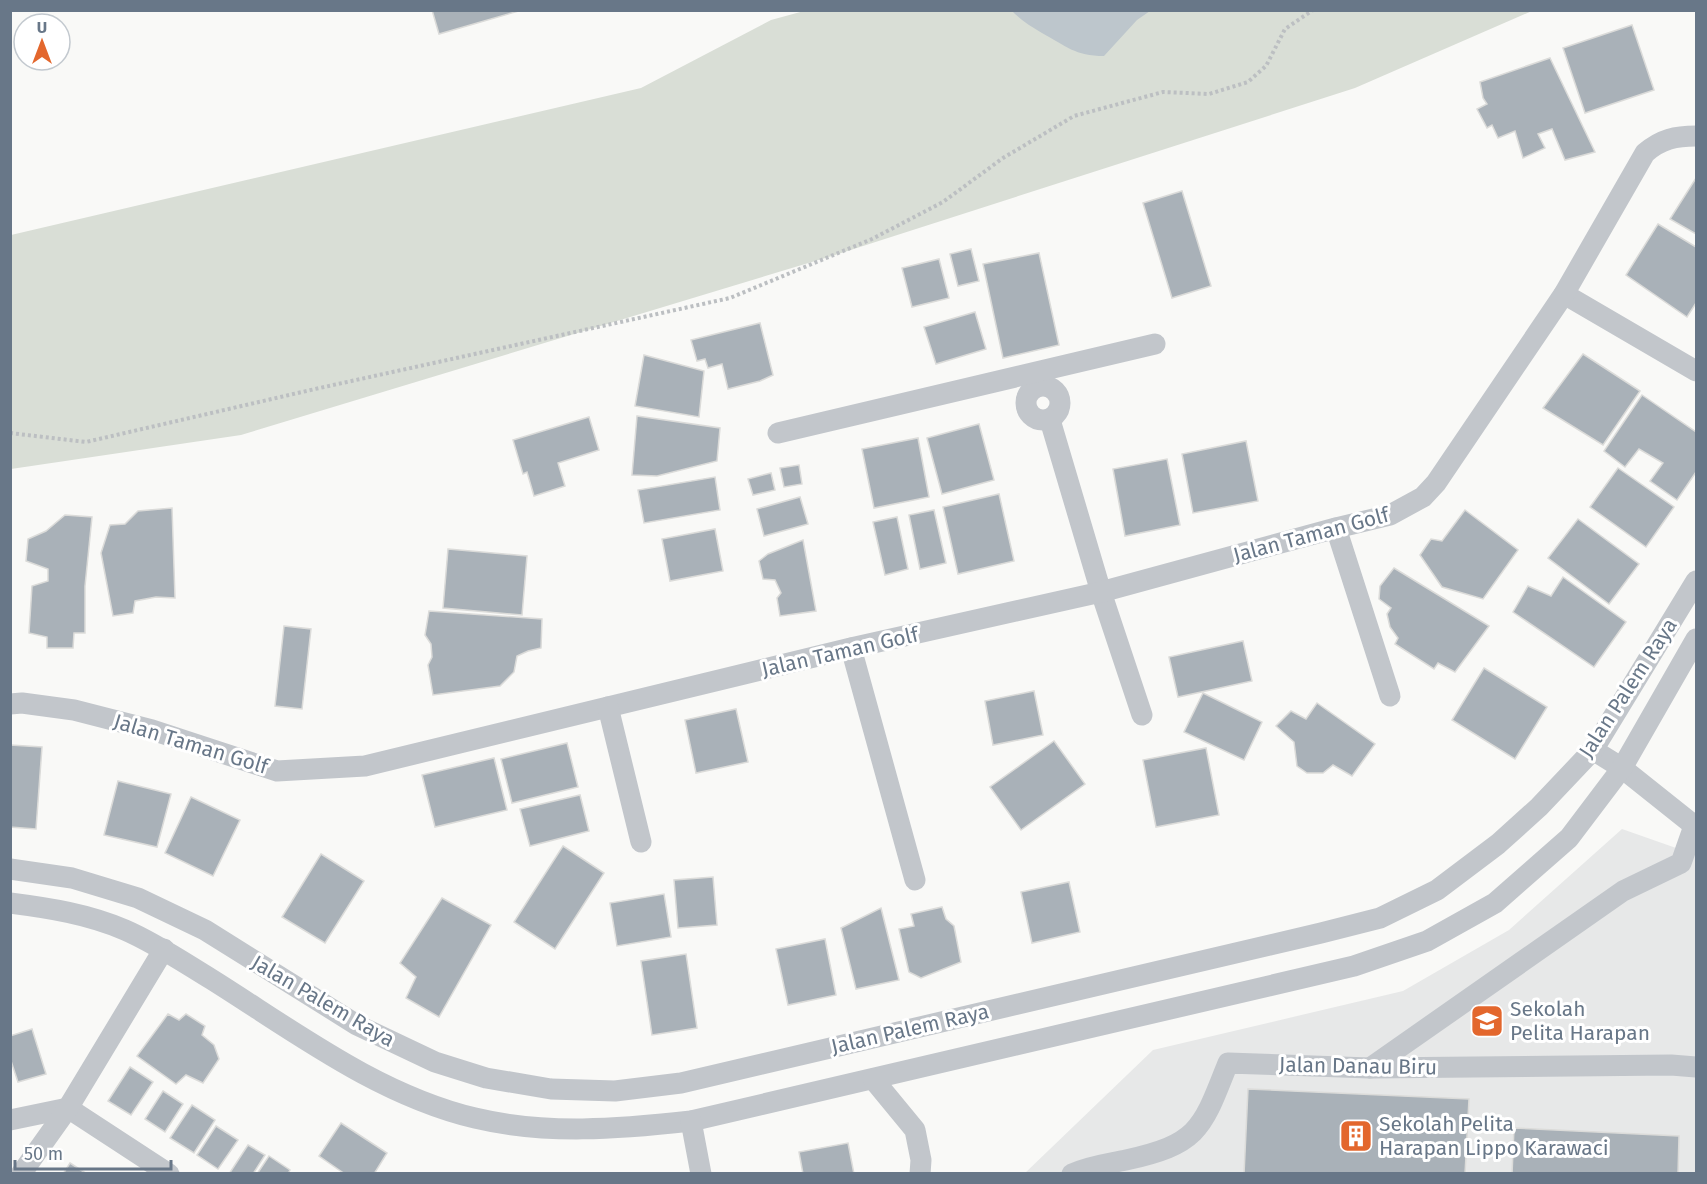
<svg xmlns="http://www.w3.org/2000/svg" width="1707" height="1184" font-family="'Fira Sans',sans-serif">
<rect width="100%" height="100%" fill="#f9f9f7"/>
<polygon fill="#e7e8e8" points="1622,829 1696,855 1696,1173 1024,1174 1153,1050 1403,991 1509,930"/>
<polygon fill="#d9ded6" points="804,11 1532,11 1355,88 835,255 241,435 11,469 11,235 641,88 771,20"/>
<path fill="#bdc6cc" d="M 1012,11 L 1150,11 L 1137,20 L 1104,56 C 1075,56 1066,46 1042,33 C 1030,26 1022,21 1012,11 Z"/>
<g fill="#a9b1b8" stroke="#dbdbd9" stroke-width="1.5">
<polygon points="432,10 522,10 439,34"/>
<polygon points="1632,25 1654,90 1585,113 1563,48"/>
<polygon points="1550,58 1595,152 1565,160 1552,129 1538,134 1545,148 1523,158 1515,131 1498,138 1492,125 1487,128 1477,109 1487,104 1483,98 1480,82"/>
<polygon points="1696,178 1696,234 1670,219"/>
<polygon points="1182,191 1211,286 1172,298 1143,203"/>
<polygon points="1658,224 1696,247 1696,303 1687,317 1626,275"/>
<polygon points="971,249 979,281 958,286 950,254"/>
<polygon points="1039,253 1059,345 1003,358 983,264"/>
<polygon points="939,259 949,298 912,307 902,268"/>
<polygon points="975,312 986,349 936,364 924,327"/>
<polygon points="760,323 773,375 760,381 728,389 722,364 708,368 705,359 697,361 691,340"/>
<polygon points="1583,354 1640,391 1603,445 1543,408"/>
<polygon points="644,355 704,371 699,417 635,406"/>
<polygon points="1642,395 1696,432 1696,472 1677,500 1650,481 1663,463 1639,449 1625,467 1604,451"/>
<polygon points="637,416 720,428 717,461 657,476 632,475"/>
<polygon points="589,417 599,450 558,463 565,486 534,496 527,472 523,474 513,440"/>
<polygon points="979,424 994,480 942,494 927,438"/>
<polygon points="918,438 929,497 874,508 862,449"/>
<polygon points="1246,441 1258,501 1193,513 1182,454"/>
<polygon points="1167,459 1180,525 1125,536 1113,469"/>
<polygon points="799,465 802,484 784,487 780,468"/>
<polygon points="1618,468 1674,507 1646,547 1590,507"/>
<polygon points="771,473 775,490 753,495 748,479"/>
<polygon points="715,477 720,510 644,523 638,490"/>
<polygon points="999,494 1014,561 958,574 943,507"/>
<polygon points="800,497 808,524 764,536 757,509"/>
<polygon points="172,508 175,598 156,597 135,601 133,613 113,616 101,553 110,525 125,524 138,511"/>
<polygon points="934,510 946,563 920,569 909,515"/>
<polygon points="1465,510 1518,550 1483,599 1442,587 1420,555 1431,539 1442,541"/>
<polygon points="65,515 92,517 85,586 85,633 74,633 73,648 47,648 47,637 29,633 32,586 48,581 48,569 26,561 28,539 46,531"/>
<polygon points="897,517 908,569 885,575 873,522"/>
<polygon points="1578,519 1639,564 1609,604 1548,558"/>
<polygon points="715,529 723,571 670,581 662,539"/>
<polygon points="803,540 816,611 780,616 777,598 781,593 775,580 763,579 759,561 768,554"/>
<polygon points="448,549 527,556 522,615 443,608"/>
<polygon points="1394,568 1489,626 1455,672 1438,663 1434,669 1395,644 1398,638 1390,627 1387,614 1391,608 1379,599 1380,586"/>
<polygon points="1563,577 1626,622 1594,667 1513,612 1528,586 1551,596"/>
<polygon points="429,611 542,619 541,648 528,651 517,656 514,672 500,686 433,695 428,665 432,657 431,644 425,635"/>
<polygon points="284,626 311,629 302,709 275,706"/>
<polygon points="1243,641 1252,681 1178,697 1169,657"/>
<polygon points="1484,668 1547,707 1515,759 1452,720"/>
<polygon points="1034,691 1043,735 993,745 985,701"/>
<polygon points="1203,693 1262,722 1244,760 1184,732"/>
<polygon points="1317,703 1375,744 1352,776 1333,765 1323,773 1307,773 1297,766 1294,742 1276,726 1291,711 1306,719"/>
<polygon points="736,709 748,762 696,773 685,720"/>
<polygon points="1054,741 1085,784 1021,830 990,787"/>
<polygon points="567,743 578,787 512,803 501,759"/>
<polygon points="10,745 42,747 36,829 10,827"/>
<polygon points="1206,748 1219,815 1156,827 1143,760"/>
<polygon points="494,758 507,810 435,827 422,775"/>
<polygon points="118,781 171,794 157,847 104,835"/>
<polygon points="580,795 589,831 530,846 520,809"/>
<polygon points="191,797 240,820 213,876 165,853"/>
<polygon points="563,846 604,873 555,949 514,922"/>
<polygon points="321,854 364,881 325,943 282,917"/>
<polygon points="713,877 717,925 678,928 674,880"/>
<polygon points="1069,882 1080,932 1032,943 1021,892"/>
<polygon points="664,894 671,937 617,946 610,903"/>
<polygon points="442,898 491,925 439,1017 406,998 416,977 400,963"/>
<polygon points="942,907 946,919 954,926 961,962 921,978 909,972 899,929 914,926 911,914"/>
<polygon points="881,908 899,980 856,989 841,928"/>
<polygon points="825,939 836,995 788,1005 776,949"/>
<polygon points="686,954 697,1028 652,1035 641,961"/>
<polygon points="168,1014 179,1020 186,1014 205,1026 202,1035 214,1045 219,1059 203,1083 186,1075 176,1084 137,1056"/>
<polygon points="32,1029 46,1074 18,1082 10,1058 10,1036"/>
<polygon points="130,1067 153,1082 131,1115 108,1101"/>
<polygon points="1248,1089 1469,1099 1465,1174 1244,1174"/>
<polygon points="163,1091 183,1104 165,1132 145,1119"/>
<polygon points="192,1105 215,1120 194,1153 170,1138"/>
<polygon points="341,1123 387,1153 374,1174 345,1174 319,1156"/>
<polygon points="216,1126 238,1140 218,1169 197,1155"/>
<polygon points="1514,1128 1679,1136 1678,1174 1512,1174"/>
<polygon points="848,1143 854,1174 803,1174 799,1152"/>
<polygon points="248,1145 265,1155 253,1174 229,1174"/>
<polygon points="269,1156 290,1170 288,1174 257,1174"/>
<polygon points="70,1163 87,1174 63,1174"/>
</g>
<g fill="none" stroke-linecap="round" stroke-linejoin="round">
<polyline stroke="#bcbfc2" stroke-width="4" stroke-dasharray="3 3" stroke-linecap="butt" points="10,433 86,442 315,389 730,298 872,239 943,202 1003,158 1074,116 1163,92 1209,94 1248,82 1266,66 1285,29 1313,10"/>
<g stroke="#c2c6cb" stroke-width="21">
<polyline points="1564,294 1696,371"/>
<circle cx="1043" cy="403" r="17"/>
<polyline points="1050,420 1101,592 1142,715"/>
<polyline points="778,433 1155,344"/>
<polyline points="1336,528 1390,696"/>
<polyline points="851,648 915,880"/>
<path d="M 10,704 L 22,703 L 74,710 L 152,730 L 277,771 L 365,766 L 851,648 L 1101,592 L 1336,528 L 1390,515 L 1423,497 L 1436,483 L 1564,294 L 1645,153 C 1661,139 1676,136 1696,136"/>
<polyline points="608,707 641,842"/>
<polyline points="1593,750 1622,768 1696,827"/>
<polyline points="10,869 72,878 138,898 205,930 357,1025 435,1062 486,1078 551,1089 615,1091 681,1083 1321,933 1380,918 1437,890 1498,844 1539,807 1593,750 1696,581"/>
<path d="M 10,903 C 49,908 88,914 125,930 C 155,943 183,962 211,979 C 294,1031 378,1095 475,1118 C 546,1135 619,1129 691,1121 L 1354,966 L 1427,941 L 1495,903 L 1569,838 L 1622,768 L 1696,639"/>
<polyline points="1370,1068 1623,891 1681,863 1694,826"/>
<polyline points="873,1079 915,1130 921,1160 920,1174"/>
<polyline points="10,1120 68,1108 169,1174"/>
<polyline points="691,1121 701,1174"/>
<polyline points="21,1174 68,1108 164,949"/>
<path d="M 1072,1174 C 1089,1166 1107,1164 1126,1160 C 1199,1144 1202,1129 1228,1063 L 1370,1068 L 1671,1065 L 1696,1067"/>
</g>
</g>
<defs>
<g id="school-square" transform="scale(1.725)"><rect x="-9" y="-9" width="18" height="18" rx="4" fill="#e3672d" stroke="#fff"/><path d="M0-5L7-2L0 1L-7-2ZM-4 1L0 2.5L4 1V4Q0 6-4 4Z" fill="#fff"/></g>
<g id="building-square" transform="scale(1.725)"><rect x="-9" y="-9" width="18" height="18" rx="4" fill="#e3672d" stroke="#fff"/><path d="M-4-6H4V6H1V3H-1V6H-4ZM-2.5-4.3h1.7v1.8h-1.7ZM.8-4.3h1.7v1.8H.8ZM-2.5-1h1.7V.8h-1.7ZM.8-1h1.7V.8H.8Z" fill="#fff"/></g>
</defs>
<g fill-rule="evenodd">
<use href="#school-square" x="1487" y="1021"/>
<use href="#building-square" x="1356" y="1136"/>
</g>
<g text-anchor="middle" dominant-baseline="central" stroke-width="6" stroke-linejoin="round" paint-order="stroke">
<g font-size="21" fill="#687788" stroke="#fff">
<text transform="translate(1311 535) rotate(-15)">Jalan Taman Golf</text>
<text transform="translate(840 652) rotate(-13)">Jalan Taman Golf</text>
<text transform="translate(1628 688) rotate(-57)">Jalan Palem Raya</text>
<text transform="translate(191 744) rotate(17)">Jalan Taman Golf</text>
<text transform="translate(323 1001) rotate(30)">Jalan Palem Raya</text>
<text transform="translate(910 1029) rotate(-13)">Jalan Palem Raya</text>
<text transform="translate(1358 1066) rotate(1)">Jalan Danau Biru</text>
</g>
<g font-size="21" fill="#687788" stroke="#fff" text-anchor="start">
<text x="1510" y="1009">Sekolah<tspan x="1510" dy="24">Pelita Harapan</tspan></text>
<text x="1379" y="1124">Sekolah Pelita<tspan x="1379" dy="24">Harapan Lippo Karawaci</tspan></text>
</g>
</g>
<rect width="1707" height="1184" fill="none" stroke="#687788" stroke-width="24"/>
<g transform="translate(42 42)"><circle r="28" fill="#ffffff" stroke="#c3c9cf" stroke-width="1.5"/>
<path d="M0-4.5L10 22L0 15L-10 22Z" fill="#e3672d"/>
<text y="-9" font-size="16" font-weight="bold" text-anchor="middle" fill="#687788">U</text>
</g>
<path d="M15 1160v9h156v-9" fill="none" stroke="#687788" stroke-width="3"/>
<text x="24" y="1160" font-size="18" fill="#687788" stroke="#ffffff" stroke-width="4.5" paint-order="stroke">50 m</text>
</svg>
